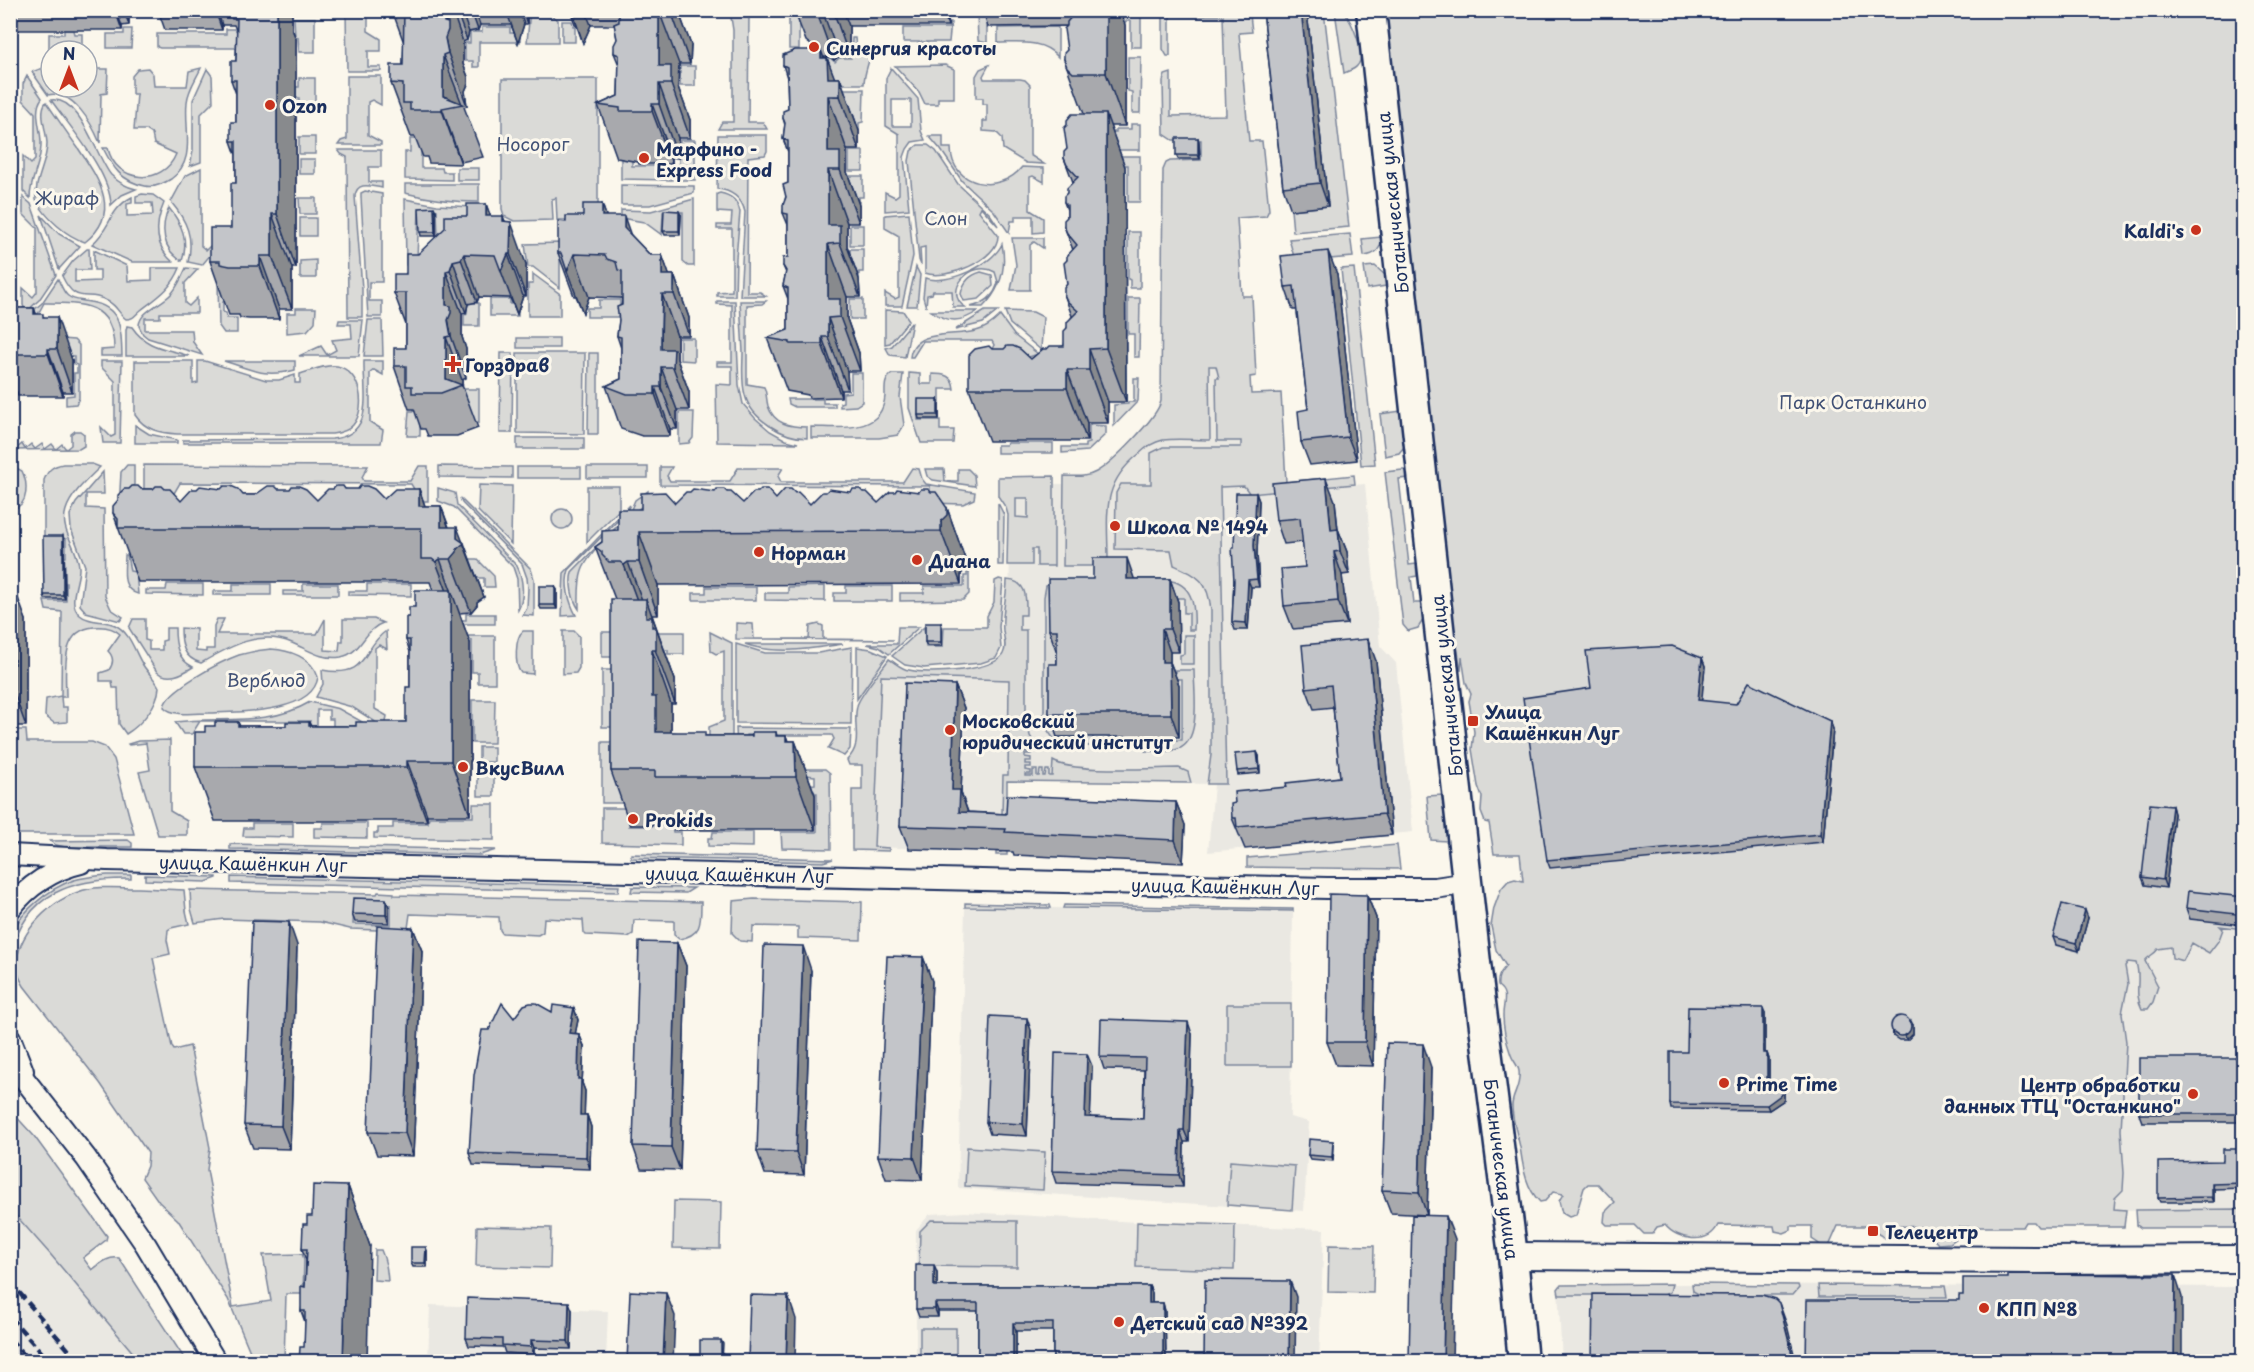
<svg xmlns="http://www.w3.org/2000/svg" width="2254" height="1372" font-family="'Playpen Sans',sans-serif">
<rect width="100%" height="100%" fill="#fbf7ec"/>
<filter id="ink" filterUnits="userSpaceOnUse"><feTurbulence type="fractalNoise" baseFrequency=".0167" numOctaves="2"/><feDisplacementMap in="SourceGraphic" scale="12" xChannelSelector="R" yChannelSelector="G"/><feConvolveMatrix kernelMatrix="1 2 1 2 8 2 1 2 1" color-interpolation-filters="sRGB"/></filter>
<g filter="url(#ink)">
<g fill="#eae8e2">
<polygon points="1169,227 1247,395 1250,494 1365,484 1380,646 1396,663 1413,832 1208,852 1214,784 1007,781 1005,852 874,847 881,676 1009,679 1010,484 1094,484 1169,410"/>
<polygon points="965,907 1293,911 1290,1117 1309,1122 1304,1211 958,1188"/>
<polygon points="2120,915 2243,929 2243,1209 2114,1210"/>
<polygon points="10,1210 51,1255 140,1361 11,1361"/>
<polygon points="965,1212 1137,1222 1324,1229 1319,1361 916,1362 916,1230 930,1214"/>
<polygon points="1692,1284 2243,1287 2243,1361 1562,1361 1558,1289 1561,1285"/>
<polygon points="430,1305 608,1311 606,1361 428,1362"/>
</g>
<g fill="#dadad7" stroke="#7a849a" stroke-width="1.5" fill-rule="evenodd">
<path d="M 1183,10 L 1216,10 L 1250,15 L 1252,32 L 1239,33 L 1249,141 L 1262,141 L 1269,210 L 1266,216 L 1237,218 L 1242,296 L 1252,296 L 1256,376 L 1250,377 L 1251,394 L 1281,393 L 1286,482 L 1354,475 L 1355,484 L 1250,494 L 1244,486 L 1220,487 L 1226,784 L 1207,784 L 1211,755 L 1211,610 C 1208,580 1198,576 1174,565 L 1171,550 L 1115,549 L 1116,493 L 1121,484 L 1151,484 L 1151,453 L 1163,447 L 1241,447 L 1241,441 L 1217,441 L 1216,378 L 1219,378 L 1216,366 L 1209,366 L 1210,440 C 1194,440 1178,438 1163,440 C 1154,442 1145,448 1139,454 C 1100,485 1108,515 1108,560 L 1105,566 L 1063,566 L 1064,476 C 1074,476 1086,478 1096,472 C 1112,463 1157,418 1161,401 L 1163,170 L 1166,163 L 1170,161 L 1201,160 L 1201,140 L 1173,140 L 1164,134 L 1163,81 L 1165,75 L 1171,73 L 1171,116 L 1226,115 L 1223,16 L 1170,16 L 1170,56 L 1167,56 L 1163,49 L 1163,12 L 1182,12 Z"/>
<path d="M 1385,10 L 2243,11 L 2243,929 L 2220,926 L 2223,929 L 2219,940 L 2209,953 L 2192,943 L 2183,961 L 2172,958 L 2171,947 L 2158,949 C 2154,955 2148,956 2145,961 L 2158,986 L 2153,1002 L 2148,1009 L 2142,1009 C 2133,991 2142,981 2136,963 L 2128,962 L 2125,966 L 2128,984 L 2122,1013 L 2126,1042 L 2121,1130 L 2124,1173 L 2123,1190 L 2115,1198 L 2114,1209 L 2126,1210 L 2124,1227 L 2038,1227 L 2034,1222 L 2026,1222 L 2023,1227 L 1959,1227 L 1957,1238 L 1950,1243 L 1938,1244 L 1927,1232 L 1926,1227 L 1895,1226 L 1895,1233 L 1891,1237 L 1885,1238 L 1875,1232 L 1873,1226 L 1838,1226 L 1830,1244 L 1824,1247 L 1812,1239 L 1812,1226 L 1791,1226 L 1791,1230 L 1784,1233 L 1775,1231 L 1774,1226 L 1718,1225 C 1708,1246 1677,1240 1665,1225 L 1657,1227 L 1652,1234 L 1644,1234 L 1635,1225 L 1607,1225 L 1604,1222 L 1605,1212 L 1615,1202 L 1598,1184 L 1588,1184 L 1584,1188 L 1576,1215 L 1569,1217 L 1562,1213 L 1559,1201 L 1563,1194 L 1553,1192 L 1545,1201 L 1540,1202 C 1525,1187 1523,1166 1520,1147 C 1517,1133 1512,1120 1512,1106 C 1512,1094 1521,1088 1519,1071 C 1518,1065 1513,1061 1511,1055 C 1507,1044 1503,1027 1503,1015 C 1503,1003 1509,994 1498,986 C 1497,977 1500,973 1506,966 L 1496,950 L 1491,926 L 1494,908 L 1501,889 L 1508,881 L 1515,879 L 1523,881 L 1520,854 L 1494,854 L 1489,823 L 1485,822 L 1481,812 L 1482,797 L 1478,786 L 1472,749 L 1474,732 L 1469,701 L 1471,694 L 1466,683 L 1462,657 L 1461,671 L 1448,588 L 1448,575 L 1443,569 L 1441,544 L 1444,539 L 1426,390 L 1427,384 L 1420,320 L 1414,294 L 1416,286 L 1414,270 L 1410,258 L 1411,244 L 1404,240 Z"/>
<polygon points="346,11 368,11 368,31 381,39 381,51 368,51 368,67 381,67 381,71 347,71"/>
<polygon points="530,11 545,11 558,20 558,42 527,42"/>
<polygon points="730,11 767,11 764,14 749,14 748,122 763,122 767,129 718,129 722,122 733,122 733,30"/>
<polygon points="789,11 821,11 799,23 799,49 789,49"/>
<polygon points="977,11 987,12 987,43 978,41"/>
<polygon points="1111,11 1141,11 1141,47 1131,47 1131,21 1126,21 1125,23 1111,23"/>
<polygon points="1324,11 1349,227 1293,232 1291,210 1328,206 1307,12"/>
<path d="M 1335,11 L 1343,11 C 1351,20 1368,55 1357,66 C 1354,70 1348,71 1344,73 Z"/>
<polygon points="294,18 315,18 315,52 299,52 298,37 295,37"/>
<polygon points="562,21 572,21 573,26 575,26 575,42 562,42"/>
<polygon points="949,22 951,22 949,42 903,42 903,28 949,28"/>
<polygon points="482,27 510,27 510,33 520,33 520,42 479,42 479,67 473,67 473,61 465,61 465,43 470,43 470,32 482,32"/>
<path d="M 1058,27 L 1058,57 C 1043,39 1019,43 998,43 L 998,28 Z"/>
<polygon points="124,29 132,29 131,48 107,48 107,34 124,34"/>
<polygon points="226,29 250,29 237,48 160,48 157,47 157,34 226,34"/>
<polygon points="64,30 73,30 74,34 82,34 82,48 49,49 49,34 64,34"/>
<path d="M 852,38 L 855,38 L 856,48 L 871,48 C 871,60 864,71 864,84 L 789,84 L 816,58 L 830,58 L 835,62 L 839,58 L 851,58 Z"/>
<polygon points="1128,57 1141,57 1140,113 1132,113 1132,92 1128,91"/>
<polygon points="945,65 954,69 954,98 938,98 938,104 925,104 919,92 895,66"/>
<polygon points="989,65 983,76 984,79 1020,79 1025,80 1030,85 1030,155 1044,164 1026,163 1003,149 1002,138 996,132 983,131 983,121 987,121 987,104 983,104 983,98 976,98 976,76 980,69"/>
<rect x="680" y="66" width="15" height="20"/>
<path d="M 148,68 L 153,74 L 154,86 L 187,86 L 189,71 L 201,68 C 196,79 188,90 187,102 C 184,130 197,160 171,179 C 163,184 154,188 145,186 C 121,181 113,168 103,148 L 108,148 C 115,183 163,187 176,154 L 154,144 L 152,134 L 146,130 L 134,130 L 137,94 L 132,94 L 132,76 L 138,69 Z"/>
<path d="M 891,68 L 918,99 L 921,131 L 925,140 L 912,142 L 907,149 L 904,157 L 909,209 L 885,211 L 885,192 L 895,197 L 899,194 L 899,134 L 886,126 L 886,78 ZM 892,100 L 911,100 L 911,126 L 892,126 Z"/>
<path d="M 40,69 L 45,69 L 48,72 L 48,86 L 51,87 L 87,87 L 87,69 L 108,69 L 107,93 L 101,94 L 100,143 C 92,124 73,89 48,95 L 32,72 Z"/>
<polygon points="207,69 212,76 213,102 201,114 201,162 190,166 193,151 193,100"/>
<path d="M 27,76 L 42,98 C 32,111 42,130 41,145 C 41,164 30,179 30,198 L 23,191 L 23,156 L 31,164 L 35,160 L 35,113 L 23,100 L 23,84 Z"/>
<polygon points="347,76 381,76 381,105 372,100 368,102 368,135 381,142 381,145 338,145 341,141 347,139"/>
<polygon points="299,78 315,78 315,112 299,112 299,98 295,98 295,87 299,87"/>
<polygon points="502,79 598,79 598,208 587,220 557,220 556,198 552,199 553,220 514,221 504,216 502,209"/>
<polygon points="789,89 864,89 863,122 859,123 859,130 849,130"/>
<path d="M 51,100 C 81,96 96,157 111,175 C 118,182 126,187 136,189 L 122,195 L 111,205 C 110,172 70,127 51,100 Z"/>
<path d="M 46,102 C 57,118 67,133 78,148 C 98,178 123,213 85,242 C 66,236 46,218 36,200 C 34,181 47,163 47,144 C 47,132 38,112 46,102 Z"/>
<polygon points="1131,124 1140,124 1140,150 1112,150 1112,132 1116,132 1116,129 1131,129"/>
<path d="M 718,135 L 767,135 L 767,151 L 765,155 L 748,157 L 747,292 L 760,292 L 766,296 L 740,296 L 745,212 C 742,198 731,190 717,189 Z"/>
<path d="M 929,136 L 943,136 L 943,148 L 951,148 C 951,187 1000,195 1022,167 L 1044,168 L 1044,182 L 1033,176 L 1030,177 L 1030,210 L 1043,218 L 1043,232 L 1033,233 L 1033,216 L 1015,216 L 1015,221 L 1011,221 L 1009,233 L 994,211 L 962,181 L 941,150 Z"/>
<rect x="299" y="137" width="16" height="17"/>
<polygon points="410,139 421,139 421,168 442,168 443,172 452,172 452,180 405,179 405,152 410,152"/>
<polygon points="680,140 695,140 695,180 678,180"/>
<path d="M 918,145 L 928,145 L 936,151 L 958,184 L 990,214 L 998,226 L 981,207 L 979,211 L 998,235 C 999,260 945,281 925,273 L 925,247 L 920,248 L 921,265 L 919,260 L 909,161 L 911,151 Z"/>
<path d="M 338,150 L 381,150 L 381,167 L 369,167 L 369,182 L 382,182 L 382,188 C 370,186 357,181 355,196 L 362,289 L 362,317 L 348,317 L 347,157 L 341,154 Z"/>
<rect x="849" y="151" width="14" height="20"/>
<polygon points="1121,156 1140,156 1140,202 1128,202 1128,165 1121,165"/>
<polygon points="621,158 632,158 632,166 657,166 657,171 672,171 672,180 621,179"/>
<rect x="299" y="159" width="16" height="15"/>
<path d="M 201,168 L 201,246 L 206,250 L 214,242 L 212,253 L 202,265 L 188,262 C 194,238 187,221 171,202 L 185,176 Z"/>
<rect x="457" y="168" width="22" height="12"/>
<polygon points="849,176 863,176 863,197 859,197 859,204 849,204"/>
<path d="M 405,184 L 479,184 L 479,202 C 455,202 429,199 405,193 Z"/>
<polygon points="621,185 694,186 694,193 650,205 621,205"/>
<polygon points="365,191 382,194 382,282 369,282 369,301 382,301 382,317 368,317 361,197 361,193"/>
<path d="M 720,193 C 731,195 738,201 740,212 L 736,258 L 735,296 L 717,296 L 717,292 L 732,291 L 732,229 L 717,229 L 717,225 L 731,225 L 732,213 L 717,212 L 717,194 Z"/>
<path d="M 142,194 L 153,195 L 164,203 C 155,224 154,246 173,262 L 132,262 L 92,244 C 110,230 109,209 132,197 L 132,203 L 127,204 L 127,216 L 153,215 L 152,203 L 136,203 L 136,196 Z"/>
<polygon points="23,197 31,204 56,275 39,300 26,312 23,305 23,288 33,297 37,292 37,228 23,214"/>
<polygon points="299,198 316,198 316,214 300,214"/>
<polygon points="405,199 437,205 472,207 479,219 438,236 437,210 419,210 417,258 409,265 406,265"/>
<polygon points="694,199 694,266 688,266 683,262 683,212 663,212 662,235 644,222 621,218 621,210 651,211"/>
<path d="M 169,208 C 182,224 189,240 182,261 C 162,250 160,227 169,208 Z"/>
<polygon points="909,213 913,256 902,306 885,306 885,293 895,299 899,297 899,236 885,228 885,215"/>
<polygon points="41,215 59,234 80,246 59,269"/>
<rect x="300" y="218" width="16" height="18"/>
<rect x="850" y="225" width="13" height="20"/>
<polygon points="1128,232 1140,232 1140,288 1130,288 1130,280 1128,279"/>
<polygon points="1350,234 1353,257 1306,261 1294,257 1289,239"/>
<path d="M 1381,237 C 1382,249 1375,255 1364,256 L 1362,239 Z"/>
<polygon points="1012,238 1043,238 1043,248 1034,242 1030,245 1030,290 1011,290 1016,265"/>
<polygon points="560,243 560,288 533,267 528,267 525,244"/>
<path d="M 1002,244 C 1007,269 1001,289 983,307 L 970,307 C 984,304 995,296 998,282 L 995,272 C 971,258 942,292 965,307 L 953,307 L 952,291 L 933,291 L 932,294 L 927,295 L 926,307 L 923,297 L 925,278 C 946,286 993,265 1002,244 Z"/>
<path d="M 87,249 L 89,249 L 90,270 L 75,270 L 75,282 L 100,281 L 100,270 L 94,270 L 94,250 L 127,266 L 128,281 L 152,280 L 152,268 L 180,268 C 172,288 158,297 141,310 C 135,315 134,319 126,319 C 119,314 117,306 109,302 C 87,288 77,308 62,276 L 73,261 Z"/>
<polygon points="850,249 863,249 863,272 859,272 859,277 850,277"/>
<polygon points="316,260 316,278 300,278 300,261"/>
<polygon points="1375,266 1385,275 1386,286 1367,289 1364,267"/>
<polygon points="916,267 920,275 917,306 907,306"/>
<path d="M 186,268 L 198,269 L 185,283 L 185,303 L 189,306 L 197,298 L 197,313 L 160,313 L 160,318 L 145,318 L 145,330 L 192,330 L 193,342 L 202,355 L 148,338 L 143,334 L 139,326 C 139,311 163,304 172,293 C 178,286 182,277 186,268 Z"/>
<polygon points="1354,268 1375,464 1361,465 1341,269"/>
<path d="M 981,272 L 992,275 L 993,286 L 979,299 L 964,301 L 961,294 C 963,282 970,275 981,272 Z"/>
<polygon points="533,274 560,294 560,316 528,316 528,284 533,284"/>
<path d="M 58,279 C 61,285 63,292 68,296 C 74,301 83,300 90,302 C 122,307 121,329 122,356 L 101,356 L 101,350 L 114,349 C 114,302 81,303 44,303 L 37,316 L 29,314 L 42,303 Z"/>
<polygon points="218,282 226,301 223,302 223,312 226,313 227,318 237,318 237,333 224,333 219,326"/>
<polygon points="1128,298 1140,298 1139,357 1134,357 1134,334 1128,334"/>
<polygon points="490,299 510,299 510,304 518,304 518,316 490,316"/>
<rect x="850" y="299" width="13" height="20"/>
<polygon points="599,300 620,300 620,305 631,305 621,317 587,317 587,308 599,308"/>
<polygon points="717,301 735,301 739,385 743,404 755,418 770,431 786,440 798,443 717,442 716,384 732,385 732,366 717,366 717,362 732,362 732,305 717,304"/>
<path d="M 740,301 L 766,301 L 762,304 L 747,305 L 747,384 L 764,387 C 767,393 766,399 768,406 C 774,424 790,427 807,427 L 807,438 C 783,438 751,419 745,395 C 741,381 743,366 743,352 C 742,335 741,318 740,301 Z"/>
<polygon points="467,303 479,303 479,326 464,326 464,315 467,314"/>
<polygon points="296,308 316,308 315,322 307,331 287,333 287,313 296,313"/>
<polygon points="885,310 903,311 909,320 890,343 885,344"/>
<path d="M 931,311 L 978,311 C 961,323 948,323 931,311 Z"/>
<polygon points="985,311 998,311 983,323 955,330"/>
<polygon points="1005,311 1033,312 1043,317 1041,350 1010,324"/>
<path d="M 1000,316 L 1014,335 L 1038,354 L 1029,357 L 988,357 L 994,345 L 992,341 L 923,341 L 913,357 L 910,357 C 913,328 955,337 976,331 C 985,329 993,323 1000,316 Z"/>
<polygon points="339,320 363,320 359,356 299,356 321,346 327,355 336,350 332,340 352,338 351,324 338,324"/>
<polygon points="368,320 382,320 383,356 364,356"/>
<polygon points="912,322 905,357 890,355 886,348 892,346"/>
<path d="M 127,326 L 132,327 C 147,349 166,348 189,356 L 126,356 L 126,330 Z"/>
<rect x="517" y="338" width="42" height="10"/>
<polygon points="680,338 694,338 694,361 680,360"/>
<polygon points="61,339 74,340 79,345 79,398 76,404 66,405 66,396 74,395 74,373 77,373 77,365 74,364 74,356 61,356"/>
<polygon points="501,353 513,353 512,433 500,433"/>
<polygon points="517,353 585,353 584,434 517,433"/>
<polygon points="589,353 598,353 598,434 588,434"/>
<polygon points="101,361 122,361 120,443 103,443 101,427 111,437 115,435 115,381 101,367"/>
<path d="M 135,361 L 193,361 L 193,384 L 198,383 L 198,361 L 205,361 L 266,380 L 279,380 L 295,375 L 295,383 L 300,383 L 300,374 C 311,371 325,364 337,366 C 361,371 367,408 353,425 C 348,431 340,433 332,434 L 177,434 C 160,433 145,430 135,415 Z"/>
<path d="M 224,361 L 295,361 L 295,370 C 264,378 253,370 224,361 Z"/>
<path d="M 364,361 L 383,361 L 383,375 L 374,370 L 370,373 L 370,422 L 383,430 L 381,443 L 183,443 L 183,440 L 332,439 C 376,435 363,392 364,361 Z"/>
<polygon points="851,373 862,373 862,402 856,406 840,407 840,403 843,402 843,393 851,392"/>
<path d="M 909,373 L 920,374 L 920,384 L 932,384 L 932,374 C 944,374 953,375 954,389 L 940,389 L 940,402 L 918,402 L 918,420 L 940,420 L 940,430 L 954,430 L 953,443 L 921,443 L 909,408 Z"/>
<path d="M 892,374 L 903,374 L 900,397 L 904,425 L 898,435 L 879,438 L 811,438 L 811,427 C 839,427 882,435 885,396 C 885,386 884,380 892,374 Z"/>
<polygon points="1134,378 1139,378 1138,401 1114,426 1114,405 1128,404 1128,402 1134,402"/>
<polygon points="464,389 479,389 479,423 471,423 464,410"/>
<polygon points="788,399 823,399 823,403 835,403 835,407 795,407 789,404"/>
<polygon points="409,411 420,411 420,436 407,436"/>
<polygon points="1401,411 1404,447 1399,453 1385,456 1380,414"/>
<polygon points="679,412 694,412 693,438 689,443 679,444"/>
<polygon points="135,425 149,434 177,440 177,443 135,443"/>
<polygon points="1089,425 1106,426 1106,434 1088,451 1062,453 1062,447 1085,447 1085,444 1089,443"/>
<polygon points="75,431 80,431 84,434 84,446 79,449 11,450 12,444 16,449 22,444 25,449 31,444 35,449 42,444 45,449 52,444 56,449 62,444 66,449 71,445 71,434"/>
<rect x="517" y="438" width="67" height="11"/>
<polygon points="1007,443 1053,443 1053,453 997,453 997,445 1006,445"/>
<path d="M 63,464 L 92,464 L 100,467 C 88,479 71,494 66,510 C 59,531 78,547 79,567 C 80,581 66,603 80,615 C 89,623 104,620 115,625 C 131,633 134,651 143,665 C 148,673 155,679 159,687 C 158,705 141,725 126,734 L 119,724 L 118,688 L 113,688 L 112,681 L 100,681 L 100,673 L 109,670 C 114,663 114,657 108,651 L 120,634 C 113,627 104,626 94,627 C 59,630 66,672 66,697 L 61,697 L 62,707 L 67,707 L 67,722 L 54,723 L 45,716 L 46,699 L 61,696 L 62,612 L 46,610 L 44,601 L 66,601 L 66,583 L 44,582 L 44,557 L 66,557 L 66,539 L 44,539 L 44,480 C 48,470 52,466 63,464 Z"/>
<path d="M 11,465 L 22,471 C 28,483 29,505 13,509 L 13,502 L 11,501 Z"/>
<polygon points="127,465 134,465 134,500 120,493 120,490 121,472"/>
<polygon points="144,465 368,466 362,477 364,481 410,481 419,466 428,466 428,501 407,501 414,489 411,484 180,483 170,500 144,500"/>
<polygon points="439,466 512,467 512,478 439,477"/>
<rect x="517" y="467" width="64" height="11"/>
<rect x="587" y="467" width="61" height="11"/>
<polygon points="660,467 672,467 667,476 670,481 730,481 738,468 783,468 778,476 781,482 903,482 912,468 919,469 922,479 926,484 975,492 974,499 963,504 930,503 930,486 660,485"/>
<polygon points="925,469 944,469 945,481 958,481 958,469 968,469 974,475 975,486 933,480 927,476"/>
<polygon points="1403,470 1406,470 1409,478 1399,479 1409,565 1416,564 1417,576 1411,577 1414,603 1423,603 1425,617 1418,628 1408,631 1403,625 1385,472"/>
<polygon points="103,472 104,494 86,494 86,508 104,509 105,596 111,609 123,617 120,621 86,612 80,605 85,566 71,529 70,515 76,503"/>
<path d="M 1054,476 L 1054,566 L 1037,566 L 1037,549 L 1032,549 L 1032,565 L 1007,565 L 1008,515 L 1006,508 L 998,496 L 998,477 ZM 1016,498 L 1028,498 L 1028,518 L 1016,517 Z"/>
<polygon points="479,485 512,486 511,544 478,511"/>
<polygon points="587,486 619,486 619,510 587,542"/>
<path d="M 438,488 L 455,493 L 457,505 L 517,566 C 523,578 525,598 518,610 L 517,579 L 513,567 L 454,507 L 438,501 Z"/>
<path d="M 648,491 L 648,503 C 631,511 588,553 582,571 C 578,582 579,597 579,609 C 572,599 569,584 572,572 L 629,514 L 635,500 Z"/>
<polygon points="460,498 531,569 534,579 534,616 523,615 527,608 528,588 527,578 522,564 462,503"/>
<polygon points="998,503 1004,515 1003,565 998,565"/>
<path d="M 630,505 L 626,512 L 569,570 C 564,584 569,602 576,615 L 562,616 L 564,573 Z"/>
<circle cx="562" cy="519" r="10"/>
<path d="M 125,555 L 127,555 L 130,571 L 136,572 L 138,594 C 120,589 125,570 125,555 Z"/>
<polygon points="463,559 477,559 494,576 495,587 484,587 484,578 463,578"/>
<polygon points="967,572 969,572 969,594 963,600 900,601 900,593 924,593 924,586 964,586 964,576 967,576"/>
<polygon points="999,579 1003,580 999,627 1001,648 996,658 981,663 924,668 905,665 892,656 924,627 926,647 943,647 944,627 987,627 987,616 994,602 995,581"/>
<path d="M 1007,580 C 1028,581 1026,599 1026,615 L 1020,615 L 1020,630 L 1026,630 L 1026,716 L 1030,736 L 1038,748 L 1025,748 L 1025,752 L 1031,752 L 1031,754 L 1025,754 L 1025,757 L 1031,758 L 1031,761 L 1025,761 L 1025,764 L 1031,764 L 1031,767 L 1025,767 L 1025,770 L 1031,771 L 1031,774 L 1025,774 L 1025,776 L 1033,776 L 1033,770 L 1037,770 L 1037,776 L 1039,776 L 1040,770 L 1043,770 L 1043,776 L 1045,776 L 1046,770 L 1049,770 L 1049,776 L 1052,776 L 1053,761 C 1072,773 1153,768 1179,768 L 1188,772 L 1191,783 L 1007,781 L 1007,855 L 996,855 L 996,852 L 1001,852 L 1003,775 L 1008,775 L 1009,680 L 881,676 L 874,847 L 889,848 L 889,851 L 852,850 L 852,790 L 862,790 L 862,765 L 849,765 L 847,760 C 864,743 852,727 857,706 C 859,696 882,669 889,659 C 896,663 901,669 909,670 C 927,675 995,671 1003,654 C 1007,647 1004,639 1003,631 C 1001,615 1007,597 1007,580 Z"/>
<path d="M 1147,580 C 1155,581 1165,579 1172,581 C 1195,586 1195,612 1194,630 L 1189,630 L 1189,613 L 1184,613 L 1184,598 L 1147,598 Z"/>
<path d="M 1051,582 L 1057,653 L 1057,737 L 1076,737 L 1093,728 L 1093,746 L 1076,746 L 1072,750 C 1058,745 1049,736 1044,722 L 1044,597 L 1046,586 Z"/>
<polygon points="167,584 203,584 203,595 146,594 146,590 166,590"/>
<polygon points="233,584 271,584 271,595 213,595 213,591 233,591"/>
<polygon points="303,584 338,584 338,595 283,595 283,591 303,591"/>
<polygon points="367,584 411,584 411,596 348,595 348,591 367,591"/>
<polygon points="825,586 825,601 765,600 765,593 788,593 788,587"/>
<polygon points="846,586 892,586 892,601 834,601 834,593 846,593"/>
<polygon points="706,587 756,587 756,600 693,600 693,593 706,593"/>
<polygon points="466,614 495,614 495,624 460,624 460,620 466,620"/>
<path d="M 133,619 L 145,619 L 145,640 L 149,641 L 149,650 L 162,650 L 162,641 L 166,640 L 166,628 L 175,628 C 175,644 177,659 193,667 C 182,674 169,681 157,672 L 129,628 Z"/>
<path d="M 217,619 L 224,619 L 217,634 L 317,634 L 325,619 L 325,650 L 339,651 L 340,641 L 343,641 L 343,619 L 374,619 L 383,623 C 364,629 362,653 341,657 C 321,660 309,650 292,643 C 259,629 229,647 201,663 C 183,658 181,644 181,628 L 196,629 L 196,651 L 206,652 L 206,649 L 214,649 L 214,626 Z"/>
<polygon points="736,623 753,624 754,639 809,639 810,626 819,624 823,626 823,639 894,640 736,639"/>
<polygon points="898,627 919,627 889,654 879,647 867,644 897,644"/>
<path d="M 386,631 L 387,649 L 379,645 L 375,648 L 375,709 L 387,716 L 385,728 L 352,707 L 316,697 L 323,684 L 322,670 C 370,679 361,648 386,631 Z"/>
<path d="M 523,631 L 533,631 L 533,674 L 521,673 C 514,665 515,637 523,631 Z"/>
<polygon points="563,631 574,631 579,636 579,668 576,673 563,674"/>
<polygon points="602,632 684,632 684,654 668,654 668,650 629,650 628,657 602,657"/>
<polygon points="710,632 732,643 732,749 709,739 709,727 724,721 724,651 716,654 711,651"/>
<polygon points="1184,635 1194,635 1194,664 1180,664 1180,655 1184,654"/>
<polygon points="412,636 495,636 495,683 478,683 478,672 472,672 472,640 412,640"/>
<polygon points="736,644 765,653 818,653 852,647 851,724 736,723"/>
<path d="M 745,644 L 843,644 C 812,649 775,655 745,644 Z"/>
<polygon points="857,647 871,649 887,656 857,699"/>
<path d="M 271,649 C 289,650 312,657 318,677 C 313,714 237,712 209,713 C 196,713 173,717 164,707 C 166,690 222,661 239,655 C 249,652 260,650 271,649 Z"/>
<polygon points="602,670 617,670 628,727 602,727"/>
<path d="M 1175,670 L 1194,670 C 1194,691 1202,741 1178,749 C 1169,753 1155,751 1145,751 L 1145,740 L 1182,740 L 1182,679 L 1175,679 Z"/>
<polygon points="472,700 495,700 494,743 472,743"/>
<path d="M 310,702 L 339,709 L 366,724 L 333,734 L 333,719 L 329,719 L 329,710 L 317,710 L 317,734 L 303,734 L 310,721 L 200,721 L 192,734 L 183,734 L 175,722 C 221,716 268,727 310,702 Z"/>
<polygon points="736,728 851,729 850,749 844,756 828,749 834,739 832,735 746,735 737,749"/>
<polygon points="11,730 26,730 27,742 92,742 105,747 114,759 134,834 11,834"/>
<polygon points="170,740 170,811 187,821 187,835 158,835 139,772 150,770 146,743 129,745 128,744 138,741"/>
<polygon points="602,742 617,742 628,803 602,803"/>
<rect x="479" y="747" width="15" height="15"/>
<polygon points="805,769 825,769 830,773 831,849 782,848 781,832 817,832 817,793 808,793 805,785 815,784 815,776 805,775"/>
<rect x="478" y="770" width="16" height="26"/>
<polygon points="1443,795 1447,841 1431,840 1427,796"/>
<polygon points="473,804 494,804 494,840 374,838 374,833 378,833 378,828 393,828 393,823 428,823 429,817 473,817"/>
<polygon points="602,808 628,808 629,826 672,826 673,832 681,832 681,845 602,843"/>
<polygon points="252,823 293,823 293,837 243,836 244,828 252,828"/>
<polygon points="323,823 367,823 367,838 314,837 314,828 322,828"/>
<polygon points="713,832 753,832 753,847 708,846 708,838 712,838"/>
<polygon points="128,840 132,843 132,847 65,847 56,845 50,841"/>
<polygon points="230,844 496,850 480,855 230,849"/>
<polygon points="1397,845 1400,869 1247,867 1247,858"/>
<polygon points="631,854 833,859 823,862 631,858"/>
<path d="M 107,875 L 131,875 L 131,879 C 74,878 25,892 11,955 C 11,951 10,945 10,941 C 14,915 51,887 74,880 C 85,877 96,876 107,875 Z"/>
<polygon points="145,875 217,877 217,878 206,882 145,880"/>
<polygon points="231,877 619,886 618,892 231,883"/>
<polygon points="632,887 694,888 686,893 631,892"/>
<path d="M 139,888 L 184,890 L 186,911 L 189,924 L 171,928 L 168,930 L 167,940 L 170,954 L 153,958 L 172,1047 L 174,1050 L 190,1046 L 210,1148 L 207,1170 L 233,1307 L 271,1301 L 263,1255 L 302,1254 L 304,1259 L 303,1294 L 286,1294 L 284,1361 L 254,1361 L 228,1299 L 178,1220 L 159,1202 L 142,1178 L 147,1166 L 148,1153 L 100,1083 L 24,986 C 22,982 19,978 18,973 C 11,939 48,902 78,892 C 97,885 119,888 139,888 Z"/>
<path d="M 190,890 L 377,894 L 378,892 L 394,893 L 394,895 L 701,902 C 701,923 702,935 679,939 L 674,935 L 674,921 L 634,920 L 633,934 L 628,937 L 586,935 L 584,933 L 583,920 L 544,918 L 543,932 L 538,935 L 502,933 L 500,930 L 499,917 L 410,914 L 408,928 L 404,931 L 350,929 L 320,922 L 224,919 L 195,923 L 191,909 ZM 354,904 L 391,905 L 391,925 L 353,924 Z"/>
<polygon points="754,899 862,902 861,940 798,938 798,927 753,926 752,942 740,941 732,933 733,901"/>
<polygon points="965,903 1050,905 1051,908 965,907"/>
<polygon points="1064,905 1293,909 1293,911 1063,908"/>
<rect x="1227" y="1004" width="64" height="62"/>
<path d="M 11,1111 L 34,1136 L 107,1236 L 106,1240 L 83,1258 L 92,1270 C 100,1264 108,1256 119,1258 L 186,1361 L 140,1361 L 51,1255 L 11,1210 Z"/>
<polygon points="967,1147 1045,1152 1043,1190 965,1186"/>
<polygon points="1230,1161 1295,1166 1292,1210 1227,1205"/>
<polygon points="674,1201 721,1202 720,1249 673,1248"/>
<polygon points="2243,1209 2243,1228 2141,1228 2137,1225 2136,1210"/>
<polygon points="931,1220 1017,1221 1017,1267 919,1266 920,1231"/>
<polygon points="1137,1222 1235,1225 1234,1270 1136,1267"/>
<polygon points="477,1226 551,1228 550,1268 476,1266"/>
<polygon points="1329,1245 1374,1246 1373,1293 1328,1292"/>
<path d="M 375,1250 L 381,1250 C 386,1261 387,1269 388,1281 L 374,1280 Z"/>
<polygon points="1672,1284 1670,1292 1664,1295 1559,1295 1558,1289 1561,1285"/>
<polygon points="1692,1284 1798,1285 1799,1288 1793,1295 1700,1295 1693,1291"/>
<polygon points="1818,1285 1945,1286 1947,1297 1819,1297"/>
<rect x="920" y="1328" width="36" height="33"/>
</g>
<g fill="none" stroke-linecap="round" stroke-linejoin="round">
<g stroke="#1b2f5e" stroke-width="24">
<g id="minor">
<polyline points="10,855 107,860 1327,888 1435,888 1468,883"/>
<path d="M 10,909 C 27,886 54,869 81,863"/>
<polyline points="10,1038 23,1071"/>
<polyline points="10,1061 86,1158 146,1245 216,1362"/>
</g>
</g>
<g stroke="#1b2f5e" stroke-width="30">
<polyline id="tertiary" points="1513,1256 2035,1260 2244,1259"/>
</g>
<g stroke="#1b2f5e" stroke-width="33">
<polyline id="secondary" points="1371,10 1476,963 1513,1256 1523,1362"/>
</g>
<use href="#minor" stroke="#fbf7ec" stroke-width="20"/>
<use href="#tertiary" stroke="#fbf7ec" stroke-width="26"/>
<use href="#secondary" stroke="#fbf7ec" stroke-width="28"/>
<g stroke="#1b2f5e" stroke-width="4.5" stroke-dasharray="9 4.5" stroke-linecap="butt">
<polyline points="10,1282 79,1362"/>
<polyline points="10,1317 50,1362"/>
<polyline points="10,1339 30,1362"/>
<polyline points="10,1357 14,1362"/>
</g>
</g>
<g fill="#a8a9ad" stroke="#1b2f5e" stroke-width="1.5">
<polygon points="10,10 129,10 129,25 122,26 122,30 16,30 14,26 10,26"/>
<polygon points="158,10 292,10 292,29 296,39 296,268 292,268 292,309 279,309 279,319 249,319 240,318 239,315 229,315 210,261 231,228 236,183 236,155 231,141 236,122 236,94 231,80 236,61 237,32 234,25 222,25 222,30 165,30"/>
<polygon points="392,10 527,10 527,24 524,24 518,43 511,25 480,25 478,30 469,32 467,40 463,42 463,64 468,77 468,84 465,91 467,106 464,107 483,157 461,162 461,164 429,163 427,157 423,157 415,137 411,137 391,83 403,65 404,43"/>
<polygon points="570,10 678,10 691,45 690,64 679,64 678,87 690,120 690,138 678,138 678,158 672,157 672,164 639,164 638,162 617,158 598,105 618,96 619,65 614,53 617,39 615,25 591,25 583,43 576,24 575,24"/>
<polygon points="794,10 948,10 948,26 849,26 849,56 839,56 834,60 830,57 824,57 824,58 827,58 834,78 840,78 859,131 859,150 847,150 847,172 859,205 859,223 847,223 847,246 859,279 860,297 847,297 847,319 859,353 860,371 847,371 848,390 841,390 841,397 809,398 808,395 787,391 767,338 788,330 788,299 783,286 786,273 783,266 788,257 788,225 783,213 788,183 788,152 783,139 785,125 783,118 788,109 787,78 783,65 813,50 811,45 806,41"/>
<polygon points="983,10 1120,10 1125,25 1125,126 1110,126 1125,167 1126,402 1108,402 1108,423 1087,423 1087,441 989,441 969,388 992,349 1031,359 1047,349 1064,346 1067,328 1072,316 1064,294 1067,284 1067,260 1073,250 1064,226 1067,217 1067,210 1064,202 1067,193 1073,182 1064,158 1067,149 1084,114 1064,59 1067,50 1067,26 988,27"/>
<polygon points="1263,10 1306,10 1307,12 1328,206 1291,210 1283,187"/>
<polygon points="1198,138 1199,142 1200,159 1178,159 1176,155"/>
<polygon points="486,204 490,216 505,221 526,264 526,296 523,296 517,314 510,298 479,297 477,302 468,304 466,313 462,314 462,337 466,349 466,356 464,363 466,378 462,380 462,385 478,428 457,436 428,436 425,429 421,429 414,409 409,409 394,366 406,348 406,325 394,293 418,254 467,216"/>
<polygon points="602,204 606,216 630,234 650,255 662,255 669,275 674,275 689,318 689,336 677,336 677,359 689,392 689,410 677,410 677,429 670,429 670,436 642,436 621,429 606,386 621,379 621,348 617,336 622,300 621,298 589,297 583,313 576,296 574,296 558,253 566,222 583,216"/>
<polygon points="436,211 436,236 421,236 420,232"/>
<polygon points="681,215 680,235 665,235 663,231"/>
<polygon points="1337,274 1357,460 1310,465 1301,442 1308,409 1297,310 1293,310 1285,287"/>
<polygon points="10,308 34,308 36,314 44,317 72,360 72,392 63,392 63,396 18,396 17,392 10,392"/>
<polygon points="938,399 939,403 939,419 919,419 918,415"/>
<polygon points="141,489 165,489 181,501 243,495 255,495 278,489 317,500 345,489 384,499 419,489 425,506 441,506 449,527 464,543 484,597 477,602 477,605 471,612 459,613 470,643 470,815 427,815 427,821 215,821 195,767 205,732 215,726 238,722 240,726 286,726 309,722 311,726 356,726 406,722 410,687 410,652 406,640 409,617 415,607 433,590 430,582 138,582 113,513"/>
<polygon points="715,492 727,492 743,503 776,499 795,493 810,504 850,492 863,492 878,503 947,508 966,562 966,569 961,574 961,584 658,585 658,615 652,615 675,680 675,704 671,704 671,732 707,736 752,736 776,732 777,736 786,736 788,741 795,741 815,795 815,830 674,830 672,825 630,825 611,771 615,599 595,547 618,530 641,509 675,503"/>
<polygon points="1256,493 1259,501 1257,554 1259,587 1251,587 1248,630 1235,630 1232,622 1234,581 1234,548"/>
<polygon points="1335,501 1338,529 1347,552 1349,574 1342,575 1347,624 1293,629 1284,606 1305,567 1303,542 1284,544 1276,520"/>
<polygon points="10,503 11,587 26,620 26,726 10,726"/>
<polygon points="63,536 64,540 65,599 45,599 44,595"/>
<polygon points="1134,579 1170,579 1178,602 1179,652 1170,652 1170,662 1179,685 1179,737 1057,737 1049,714 1057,664 1057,653 1049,630"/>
<polygon points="557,590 557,609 541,609 539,605"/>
<polygon points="941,623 942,627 942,646 927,646 925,642"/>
<polygon points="1702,658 1705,666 1701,701 1830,721 1833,729 1823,842 1550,868 1547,860 1591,688"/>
<polygon points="1376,661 1392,835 1245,849 1232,818 1235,803 1287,787 1340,777 1333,707 1314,709 1306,688"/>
<polygon points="955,685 964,708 961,793 968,812 1006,814 1176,802 1185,825 1183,863 1014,855 1013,852 909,849 900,826"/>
<polygon points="1257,752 1259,756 1260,773 1238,775 1237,771"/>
<polygon points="2172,806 2174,814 2166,888 2145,885 2142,877"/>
<polygon points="1367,895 1376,918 1373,1066 1336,1065 1327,1042"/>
<polygon points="2244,897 2244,925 2190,919 2186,908"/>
<polygon points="389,907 389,923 355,922 352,914"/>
<polygon points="2088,918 2079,951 2056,945 2053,937"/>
<polygon points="413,928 422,951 413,1156 377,1155 368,1132"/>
<polygon points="677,943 686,966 680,1170 641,1169 633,1146"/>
<polygon points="297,945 290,1149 253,1148 244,1125"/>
<polygon points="923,957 932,981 922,1180 886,1179 878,1156"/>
<polygon points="811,970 804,1175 765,1174 757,1151"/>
<polygon points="574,1008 578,1020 575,1033 579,1034 584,1046 582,1083 585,1091 584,1115 587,1115 591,1127 590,1169 473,1165 469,1153 489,1030 552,1012"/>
<polygon points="1765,1013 1765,1053 1767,1053 1769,1059 1769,1082 1782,1083 1784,1088 1784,1100 1769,1110 1671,1109 1670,1104 1687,1052"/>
<polygon points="1913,1025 1913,1034 1907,1040 1899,1040 1893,1036 1892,1031"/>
<polygon points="1031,1030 1027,1136 990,1134 986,1122"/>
<polygon points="1192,1034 1189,1142 1184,1142 1183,1187 1056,1183 1052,1171 1092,1066 1090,1117 1143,1119 1144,1070 1104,1069 1100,1057"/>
<polygon points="2244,1058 2244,1122 2142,1122 2139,1114"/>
<polygon points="1431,1067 1427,1215 1391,1213 1382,1190"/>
<polygon points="1334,1145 1333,1161 1310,1159 1308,1155"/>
<polygon points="2244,1149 2244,1188 2214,1189 2214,1202 2160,1202 2158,1198 2223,1161"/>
<polygon points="348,1186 370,1246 305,1322 301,1311 305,1287 306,1260 302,1249 307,1224 312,1216"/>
<polygon points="427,1251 427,1267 413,1267 411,1263"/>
<polygon points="937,1273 937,1286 1149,1286 1152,1293 1152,1303 1163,1303 1165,1311 1166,1362 1053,1362 1053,1331 1016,1331 1016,1362 979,1362 978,1358 978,1311 938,1311 938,1317 919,1317 916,1309"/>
<polygon points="572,1310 571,1349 534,1348 534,1355 505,1353 503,1347 469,1346 466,1338"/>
</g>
<g fill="#888a8d" stroke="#1b2f5e" stroke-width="1.5">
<polygon points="115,10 116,10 122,26 122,30"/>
<polygon points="124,10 129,10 129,25"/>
<polygon points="215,10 217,10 222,25 222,30"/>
<polygon points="277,10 292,10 292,29 296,39 296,268 277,214"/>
<polygon points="444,10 452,10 463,42 463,64 468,77 468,84 465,91 467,106 448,53 445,38"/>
<polygon points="456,10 461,10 469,32 467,40"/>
<polygon points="471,10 475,10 480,25 478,30"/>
<polygon points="506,10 519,10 524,24 518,43"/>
<polygon points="522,10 527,10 527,24"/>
<polygon points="572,10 585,10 591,25 583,43"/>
<polygon points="666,10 678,10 691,45 690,64 671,11"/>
<polygon points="816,10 822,10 839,56 834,60"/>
<polygon points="833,10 843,10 849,26 849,56"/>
<polygon points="943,10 948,10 948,26"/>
<polygon points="1104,10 1120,10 1125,25 1125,126 1106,73"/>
<polygon points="1301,10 1306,10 1307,12 1328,206 1320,183"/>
<polygon points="659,11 679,64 678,87 690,120 690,138 671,84 659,66"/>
<polygon points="821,50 827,67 827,58 840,92 840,78 859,131 859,150 840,96 834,96 821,58"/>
<polygon points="443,55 462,104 443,96"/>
<polygon points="659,84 678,138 678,158 659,104"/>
<polygon points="828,96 847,150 847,172 859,205 859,223 840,170 828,152"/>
<polygon points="652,104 672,157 672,164 652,111"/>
<polygon points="442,108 461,162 461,164 442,110"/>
<polygon points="1106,114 1125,167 1126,402 1106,348"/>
<polygon points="1198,138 1199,142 1200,159 1198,155"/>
<polygon points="828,170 847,223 847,246 859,279 860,297 840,243 828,225"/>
<polygon points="486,204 502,247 486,216"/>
<polygon points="602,204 617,247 602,216"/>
<polygon points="434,207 436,211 436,236 435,232"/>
<polygon points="679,211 681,215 680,235 679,231"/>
<polygon points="272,214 292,268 292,309 272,256"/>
<polygon points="503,216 511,237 511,222 526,264 526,296 510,254 503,221"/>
<polygon points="624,216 639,259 624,228"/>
<polygon points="828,244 847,297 847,319 859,353 860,371 840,317 828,299"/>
<polygon points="1328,251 1337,274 1357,460 1348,437"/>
<polygon points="464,254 479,297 477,302 461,259"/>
<polygon points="508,254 523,296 517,314 501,271"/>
<polygon points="574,254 589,297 583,313 567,271"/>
<polygon points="662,255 674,288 674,275 689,318 689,336 674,294 662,275"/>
<polygon points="260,256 279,309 279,319 260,266"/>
<polygon points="453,261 468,304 466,313 450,270"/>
<polygon points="446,271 462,314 462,337 466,349 466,356 464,363 466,378 451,336 446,305"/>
<polygon points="662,294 677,336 677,359 689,392 689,410 673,367 661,349"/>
<polygon points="34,308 49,349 48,349 63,392 63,396 34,314"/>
<polygon points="57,317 72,360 72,392 57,349"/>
<polygon points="828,318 847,371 848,390 828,337"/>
<polygon points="446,337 462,380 462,386 446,379"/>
<polygon points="822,337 841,390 841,397 822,344"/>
<polygon points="1089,349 1108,402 1108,423 1089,370"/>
<polygon points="661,367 677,410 677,429 661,387"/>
<polygon points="1067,370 1087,423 1087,441 1067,388"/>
<polygon points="655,387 670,429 670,436 655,394"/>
<polygon points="938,399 939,403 939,419 938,415"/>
<polygon points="1326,478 1335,501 1340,553 1331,530"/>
<polygon points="419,489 438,543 419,506"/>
<polygon points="1256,493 1259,501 1257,554 1259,587 1257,579 1254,546"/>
<polygon points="10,503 11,504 10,611"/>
<polygon points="441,506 457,551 457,527 484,597 477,602 477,605 471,612 451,559 441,527"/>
<polygon points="947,508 966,562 966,569 961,574 961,584 941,531 941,521"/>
<polygon points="1338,529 1347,552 1349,574 1340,551"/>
<polygon points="639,532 658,585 658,615 639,562"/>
<polygon points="63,536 64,540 65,599 63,595"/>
<polygon points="1334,552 1342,575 1347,624 1338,601"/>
<polygon points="1127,558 1135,581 1127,579"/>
<polygon points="440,559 470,643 470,815 451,761 451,602 436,562"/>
<polygon points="628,562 646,611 646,599 675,680 675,704 624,565"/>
<polygon points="1170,579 1178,602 1179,652 1170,629"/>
<polygon points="1248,580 1251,587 1248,630 1246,623"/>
<polygon points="555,586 557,590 557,609 555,605"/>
<polygon points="14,587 26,620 26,726 14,693"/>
<polygon points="941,623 942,627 942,646 941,642"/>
<polygon points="1162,629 1170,652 1170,685 1162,662"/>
<polygon points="1368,639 1376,661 1392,835 1384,814"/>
<polygon points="652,650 671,704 671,739 656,732 652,697"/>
<polygon points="1702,658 1705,666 1701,708 1698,700"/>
<polygon points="1170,662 1179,685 1179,737 1171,714"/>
<polygon points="955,685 964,708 961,793 968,813 965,828 952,790"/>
<polygon points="1830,721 1833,729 1823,842 1820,834"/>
<polygon points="786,736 796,762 795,741 815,795 815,830 796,777 786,741"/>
<polygon points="1257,752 1259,756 1260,773 1259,769"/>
<polygon points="407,761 427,815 427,821 407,767"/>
<polygon points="1176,802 1185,825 1183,863 1175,840"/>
<polygon points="2172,806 2174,814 2166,888 2163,880"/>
<polygon points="1367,895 1376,918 1373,1066 1365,1042"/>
<polygon points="386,899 389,907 389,923 386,915"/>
<polygon points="2085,910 2088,918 2079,951 2076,943"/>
<polygon points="289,922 297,945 290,1149 281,1126"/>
<polygon points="413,928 422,951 413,1156 405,1133"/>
<polygon points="677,943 686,966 680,1170 671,1147"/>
<polygon points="803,946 811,970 804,1175 796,1152"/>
<polygon points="923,957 932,981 922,1180 914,1157"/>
<polygon points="574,1008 578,1020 573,1045 569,1033"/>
<polygon points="1763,1008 1765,1013 1765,1059 1763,1053"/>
<polygon points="1027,1018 1031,1030 1027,1136 1023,1124"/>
<polygon points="1911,1021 1913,1025 1913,1034 1907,1040 1905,1036"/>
<polygon points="1188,1022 1192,1034 1189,1142 1184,1130"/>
<polygon points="579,1034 584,1046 582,1083 585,1091 584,1127 580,1115 578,1079"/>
<polygon points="1423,1044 1431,1067 1427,1215 1419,1192"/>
<polygon points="1767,1053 1769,1059 1769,1087 1767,1082"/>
<polygon points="1087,1054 1092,1066 1090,1129 1085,1117"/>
<polygon points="1782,1083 1784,1088 1784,1100 1769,1110 1767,1105"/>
<polygon points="587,1115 591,1127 590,1169 586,1157"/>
<polygon points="1180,1130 1184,1142 1183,1187 1179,1175"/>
<polygon points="1333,1141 1334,1145 1333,1161 1332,1157"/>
<polygon points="2212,1184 2214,1189 2214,1202 2212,1197"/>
<polygon points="348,1186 370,1246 367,1362 343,1362"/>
<polygon points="1446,1216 1455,1239 1452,1362 1443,1362"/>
<polygon points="426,1247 427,1251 427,1267 425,1263"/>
<polygon points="934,1265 937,1273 937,1294 934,1286"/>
<polygon points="2175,1275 2182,1297 2182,1362 2174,1360"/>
<polygon points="1290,1281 1296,1297 1295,1362 1289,1362"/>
<polygon points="1149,1286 1152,1293 1152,1311 1149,1303"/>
<polygon points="666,1293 675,1316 673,1362 663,1362"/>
<polygon points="788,1296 796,1319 795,1362 786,1362"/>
<polygon points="569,1302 572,1310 571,1349 568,1341"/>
<polygon points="935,1303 938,1311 938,1317 935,1309"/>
<polygon points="1163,1303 1165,1311 1166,1362 1163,1362"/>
<polygon points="1779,1303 1787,1325 1796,1362 1794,1362"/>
<polygon points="1013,1323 1016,1331 1016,1362 1014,1362 1013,1358"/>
<polygon points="531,1340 534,1348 534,1355 531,1347"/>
<polygon points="721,1340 723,1344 722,1362 721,1362"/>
</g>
<g fill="#c3c5c9" stroke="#1b2f5e" stroke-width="1.5">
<polygon points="231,10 277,10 277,214 272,214 272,256 260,256 260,266 230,266 220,264 220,261 210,261 210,228 231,228 231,183 236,183 236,141 231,141 231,122 236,122 236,80 231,80 231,61 236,61 237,19 232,19"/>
<polygon points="404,10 444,10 444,22 448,23 448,30 445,38 448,53 443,55 443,96 463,104 442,108 442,110 410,110 410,103 403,103 403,84 391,83 391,65 403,65"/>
<polygon points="619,10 671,10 659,11 659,66 671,66 671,84 659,84 659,104 652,104 652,111 620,111 620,108 598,105 618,96 619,55 614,53 614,45 617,39 614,24 619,22"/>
<polygon points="1077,10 1106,10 1106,73 1073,73 1067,67 1064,59 1064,53 1067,50 1064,29 1067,26 1067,22"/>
<polygon points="1263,10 1301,10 1320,183 1283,187"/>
<polygon points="795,50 821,50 821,58 827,58 828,78 840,78 840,96 828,96 828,152 840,152 840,170 828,170 828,225 840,225 840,243 828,244 828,299 840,299 840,317 828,318 828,337 822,337 822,344 790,344 790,342 767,338 788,330 788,288 783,286 786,271 783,266 783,258 788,257 788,214 783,213 783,205 786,197 783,185 788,183 788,141 783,139 785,123 783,118 783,111 788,109 787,67 783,65 783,55"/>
<polygon points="1072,114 1106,114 1106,348 1089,349 1089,370 1067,370 1067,388 969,388 969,355 975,349 989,346 992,349 1004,349 1007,346 1013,346 1020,349 1031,359 1043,349 1047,349 1050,346 1064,346 1064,331 1067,328 1067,322 1078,311 1067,301 1064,294 1064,288 1067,284 1064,263 1067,260 1067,256 1077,245 1067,233 1064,226 1064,220 1067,217 1067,205 1064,202 1064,196 1067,193 1067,188 1078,177 1067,165 1064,158 1064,152 1067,149 1064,128 1067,125 1067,120"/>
<rect x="1176" y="138" width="22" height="17"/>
<polygon points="467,204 486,204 486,216 503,216 503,221 511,222 510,254 508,254 501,271 495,255 464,254 461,259 453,261 450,270 446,271 446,305 451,306 451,313 448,320 451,336 446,337 446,379 462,385 441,393 412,393 412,386 406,386 406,366 394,366 394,348 406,348 406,293 394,293 394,274 406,274 406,254 418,254 445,228 445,216 467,216"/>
<polygon points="583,204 602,204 602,216 624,216 624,228 650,255 662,255 662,275 674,275 674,294 662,294 661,329 661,349 674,349 673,367 661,367 661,387 655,387 655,394 627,394 606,386 621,379 621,337 617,336 619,320 617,307 622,305 622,271 618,270 616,262 607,259 605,255 574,254 567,271 561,253 558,253 558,221 566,222 566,216 583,216"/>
<polygon points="434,207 435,232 420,232 419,208"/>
<polygon points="664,210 679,211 679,231 663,231"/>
<polygon points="1328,251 1348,437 1301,442 1298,411 1308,409 1294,286 1285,287 1281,256"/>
<polygon points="10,308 34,308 34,314 43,314 43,317 57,317 57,349 48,349 48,354 10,354"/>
<rect x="918" y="399" width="20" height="16"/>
<polygon points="1326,478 1331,530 1338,529 1340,551 1334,552 1338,601 1284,606 1281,569 1305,567 1300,518 1276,520 1272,483"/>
<polygon points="132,486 138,486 141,489 153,489 156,486 162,486 165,489 170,489 181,501 192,489 197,489 200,486 221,489 224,486 231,486 238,489 243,495 255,495 268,486 275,486 278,489 290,489 292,486 299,486 306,489 317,500 328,489 333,489 336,486 343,486 345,489 358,489 360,486 367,486 374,489 384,499 395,489 419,489 419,506 441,506 441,527 457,527 457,538 464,543 457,549 457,552 451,559 440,559 436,562 432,559 421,559 421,528 118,528 118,519 113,513 113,506 118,500 118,495 124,489 129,489"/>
<polygon points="693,489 715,492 717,489 724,489 727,492 731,492 743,503 754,492 758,492 761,489 767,489 776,499 785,489 791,489 795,493 798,492 810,504 822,492 826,492 829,489 850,492 853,489 860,489 863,492 867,492 878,503 890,492 895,492 897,489 919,492 921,489 928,489 931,492 936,492 947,508 947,515 941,521 941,531 639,532 639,562 628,562 624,565 620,562 609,562 602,555 602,552 595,547 602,542 602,531 618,530 618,509 641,509 641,493 665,492 675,503 686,492 690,492"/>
<polygon points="1236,493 1256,493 1254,546 1257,579 1248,580 1246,623 1232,622 1234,581 1232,548 1234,548"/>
<polygon points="43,536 63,536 63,595 44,595"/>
<polygon points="1093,558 1127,558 1127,579 1170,579 1170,629 1162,629 1162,662 1170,662 1171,714 1049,714 1049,664 1057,664 1057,630 1049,630 1048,579 1093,579"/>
<rect x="539" y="586" width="16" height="19"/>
<rect x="10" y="587" width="4" height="106"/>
<polygon points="415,590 451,590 451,761 407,761 407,767 195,767 195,732 205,732 205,726 215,726 215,722 238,722 238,726 286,726 286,722 309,722 309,726 356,726 356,722 406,722 406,687 410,687 410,640 406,640 406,617 409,617 409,607 415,607"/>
<polygon points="611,599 646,599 646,617 652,617 652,627 656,627 656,650 652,650 652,697 656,697 656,732 705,732 705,736 752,736 752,732 776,732 776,736 786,736 786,741 795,741 796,777 655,777 655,771 611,771"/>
<rect x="925" y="623" width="16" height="19"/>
<polygon points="1368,639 1384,814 1237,827 1236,818 1232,818 1231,804 1235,803 1234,792 1287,787 1286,783 1340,777 1331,685 1306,688 1302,645"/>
<polygon points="1672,646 1702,658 1698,700 1736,704 1749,682 1830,721 1820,834 1547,860 1523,698 1591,688 1586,651"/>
<polygon points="905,683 955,685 952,790 960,790 959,812 1006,814 1007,795 1176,802 1175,840 1005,832 1006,829 900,826"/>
<polygon points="1257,752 1259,769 1237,771 1235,754"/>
<polygon points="2150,804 2172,806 2163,880 2142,877"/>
<polygon points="2188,891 2244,897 2244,915 2186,908"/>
<polygon points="1329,894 1367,895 1365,1042 1327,1042"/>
<polygon points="353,898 386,899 386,915 352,914"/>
<polygon points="2062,904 2085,910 2076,943 2053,937"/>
<polygon points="252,921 289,922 281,1126 244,1125"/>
<polygon points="377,926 413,928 405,1133 368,1132"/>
<polygon points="639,942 677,943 671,1147 633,1146"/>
<polygon points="764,945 803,946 796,1152 757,1151"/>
<polygon points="887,956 923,957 914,1157 878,1156"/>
<polygon points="502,1003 514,1018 524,1005 530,1003 536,1003 552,1012 553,1005 574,1008 569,1033 579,1034 578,1079 581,1079 580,1115 587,1115 586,1157 469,1153 474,1075 482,1030 489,1030"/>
<polygon points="1688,1007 1763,1008 1763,1053 1767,1053 1767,1082 1782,1083 1782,1094 1767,1105 1670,1104 1670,1052 1687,1052"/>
<circle cx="1901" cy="1026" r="10"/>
<polygon points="990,1016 1027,1018 1023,1124 986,1122"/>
<polygon points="1101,1019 1188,1022 1184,1130 1180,1130 1179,1175 1052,1171 1055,1053 1087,1054 1085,1117 1143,1119 1145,1058 1100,1057"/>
<polygon points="1387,1043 1423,1044 1419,1192 1382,1190"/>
<rect x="2139" y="1058" width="105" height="56"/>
<polygon points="1309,1139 1333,1141 1332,1157 1308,1155"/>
<polygon points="2223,1149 2244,1149 2244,1183 2212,1184 2212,1197 2158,1198 2158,1162 2223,1161"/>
<polygon points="313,1185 348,1186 343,1362 299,1362 300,1347 304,1347 305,1320 305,1311 301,1311 301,1286 305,1287 307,1249 302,1249 303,1224 307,1224 307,1216 312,1216"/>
<polygon points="1412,1215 1446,1216 1443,1362 1409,1361"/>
<polygon points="411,1247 426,1247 425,1263 411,1263"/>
<polygon points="916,1265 934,1265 934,1286 1149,1286 1149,1303 1163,1303 1163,1360 1116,1360 1116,1362 1053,1361 1053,1323 1013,1323 1013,1358 978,1358 978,1303 935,1303 935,1309 916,1309"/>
<polygon points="2008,1274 2175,1275 2174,1360 2244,1360 2244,1362 1806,1362 1807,1300 1959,1300 1959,1295 1963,1295 1963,1278 2008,1278"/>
<polygon points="1205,1280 1290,1281 1289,1362 1204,1362"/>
<polygon points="630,1291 666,1293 663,1362 627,1362"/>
<polygon points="1593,1294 1762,1295 1775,1299 1779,1303 1794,1362 1592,1362"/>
<polygon points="750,1295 788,1296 786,1362 748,1362"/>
<polygon points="467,1298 569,1302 568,1341 531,1340 531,1347 502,1345 502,1339 466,1338"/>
<rect x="700" y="1340" width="21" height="22"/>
</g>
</g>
<g fill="#c8321e" stroke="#fbf7ec" stroke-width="2">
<circle cx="814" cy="47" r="6"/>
<circle cx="270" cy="105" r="6"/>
<circle cx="644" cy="158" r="6"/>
<circle cx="2196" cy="230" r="6"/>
<path d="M450 355h6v6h6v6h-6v6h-6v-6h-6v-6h6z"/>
<circle cx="1115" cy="526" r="6"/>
<circle cx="759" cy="552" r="6"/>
<circle cx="917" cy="560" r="6"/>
<rect x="1467" y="715" width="12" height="12" rx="3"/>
<circle cx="950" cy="730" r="6"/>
<circle cx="463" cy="767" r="6"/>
<circle cx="633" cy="819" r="6"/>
<circle cx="1724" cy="1083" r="6"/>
<circle cx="2193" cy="1094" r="6"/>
<rect x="1867" y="1225" width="12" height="12" rx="3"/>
<circle cx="1984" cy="1308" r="6"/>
<circle cx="1119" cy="1322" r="6"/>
</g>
<g text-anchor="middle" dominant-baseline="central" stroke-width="6" stroke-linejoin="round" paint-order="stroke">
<g font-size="18" font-weight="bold" fill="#1b2f5e" stroke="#fbf7ec" text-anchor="start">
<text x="826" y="47">Синергия красоты</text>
<text x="282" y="105">Ozon</text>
<text x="656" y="148">Марфино -<tspan x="656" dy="21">Express Food</tspan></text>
<text x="2184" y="230" text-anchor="end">Kaldi's</text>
<text x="465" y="364">Горздрав</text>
<text x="1127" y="526">Школа № 1494</text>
<text x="771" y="552">Норман</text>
<text x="929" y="560">Диана</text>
<text x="1485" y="711">Улица<tspan x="1485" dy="21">Кашёнкин Луг</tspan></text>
<text x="962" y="720">Московский<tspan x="962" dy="21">юридический институт</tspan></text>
<text x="475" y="767">ВкусВилл</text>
<text x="645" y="819">Prokids</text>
<text x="1736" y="1083">Prime Time</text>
<text x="2181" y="1084" text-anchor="end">Центр обработки<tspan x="2181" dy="21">данных ТТЦ "Останкино"</tspan></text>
<text x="1885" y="1231">Телецентр</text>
<text x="1996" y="1308">КПП №8</text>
<text x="1131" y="1322">Детский сад №392</text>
</g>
<g font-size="18" fill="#415176" stroke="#fbf7ec">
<text x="533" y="143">Носорог</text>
<text x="67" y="197">Жираф</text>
<text x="946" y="217">Слон</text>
<text x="1853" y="401">Парк Останкино</text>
<text x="266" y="679">Верблюд</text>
</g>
<g font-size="18" fill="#1b2f5e" stroke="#fbf7ec">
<text transform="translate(1392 203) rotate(-96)">Ботаническая улица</text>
<text transform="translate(1446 686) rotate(-96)">Ботаническая улица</text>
<text transform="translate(253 863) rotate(1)">улица Кашёнкин Луг</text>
<text transform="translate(739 874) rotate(1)">улица Кашёнкин Луг</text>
<text transform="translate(1225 886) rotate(1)">улица Кашёнкин Луг</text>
<text transform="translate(1502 1169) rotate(83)">Ботаническая улица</text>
</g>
</g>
<rect width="2254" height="1372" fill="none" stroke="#fbf7ec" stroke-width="36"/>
<rect x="18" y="18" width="2218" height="1336" fill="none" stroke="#1b2f5e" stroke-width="2" filter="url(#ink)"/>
<g transform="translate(69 69)"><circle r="28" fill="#fbf7ec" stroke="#a1a7b3" stroke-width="1.5"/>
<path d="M0-4.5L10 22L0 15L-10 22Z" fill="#c8321e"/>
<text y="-9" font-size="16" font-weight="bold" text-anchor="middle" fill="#1b2f5e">N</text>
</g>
</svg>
